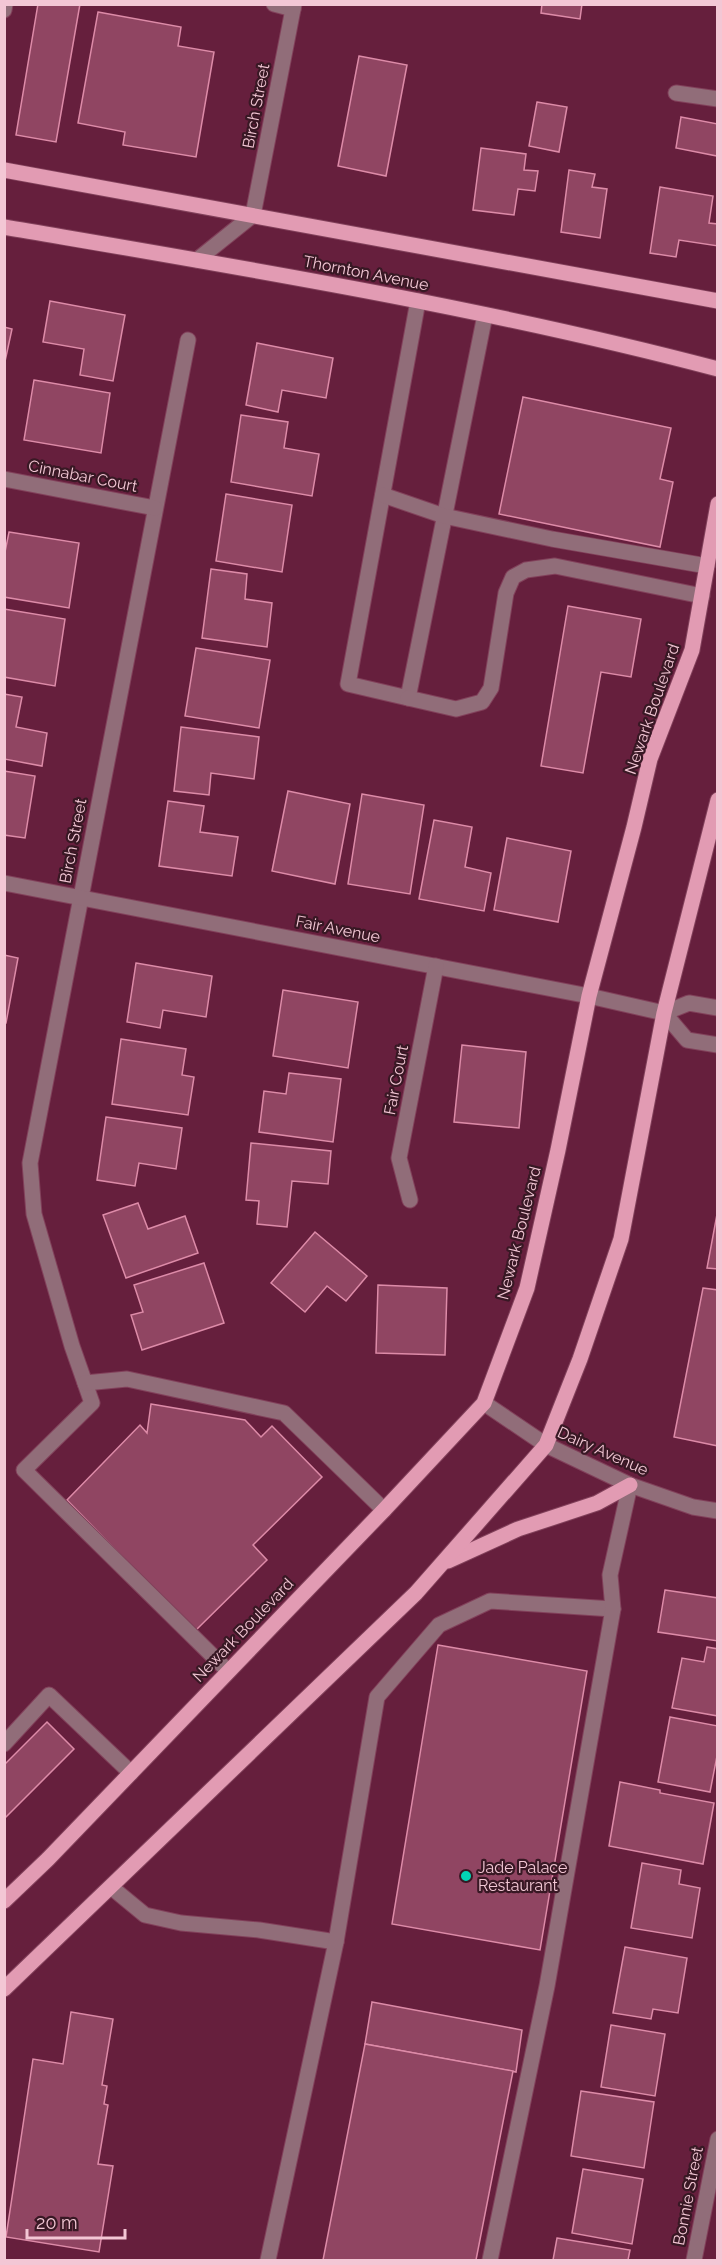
<svg xmlns="http://www.w3.org/2000/svg" width="722" height="2265" font-family="Raleway,sans-serif">
<rect width="100%" height="100%" fill="#661f3d"/>
<g fill="#904562" stroke="#dd8ba8" stroke-width="1.5">
<polygon points="38,4 80,4 56,142 16,135"/>
<polygon points="542,4 582,4 580,19 541,13"/>
<polygon points="98,12 181,27 178,46 214,52 196,157 123,145 125,132 78,123"/>
<polygon points="359,56 407,65 386,176 338,166"/>
<polygon points="537,102 567,107 559,152 529,146"/>
<polygon points="681,117 718,124 717,156 676,148"/>
<polygon points="481,148 526,154 524,170 538,171 535,191 518,189 514,215 473,210"/>
<polygon points="569,170 595,174 592,187 607,189 600,238 561,232"/>
<polygon points="660,187 713,196 709,223 718,224 718,246 679,240 676,257 650,253"/>
<polygon points="50,301 125,315 113,381 80,375 84,349 43,342"/>
<polygon points="4,327 12,329 4,366"/>
<polygon points="257,343 333,358 326,398 282,390 278,412 246,405"/>
<polygon points="34,380 110,393 101,453 24,440"/>
<polygon points="523,397 671,428 660,479 673,482 660,547 499,514"/>
<polygon points="241,415 288,422 284,448 319,454 312,496 231,482"/>
<polygon points="226,494 292,505 282,572 216,561"/>
<polygon points="9,532 79,543 69,608 4,597 4,557"/>
<polygon points="211,569 247,574 245,599 272,603 267,647 202,638"/>
<polygon points="568,606 641,619 631,677 601,672 583,773 541,766"/>
<polygon points="4,609 65,619 55,686 4,677"/>
<polygon points="196,648 270,660 259,728 185,716"/>
<polygon points="4,694 22,697 16,727 47,733 42,766 4,759"/>
<polygon points="181,727 259,737 254,779 211,773 209,795 174,791"/>
<polygon points="4,771 35,776 25,838 4,835"/>
<polygon points="288,791 350,804 335,884 272,871"/>
<polygon points="362,794 424,805 410,894 348,884"/>
<polygon points="168,801 204,806 200,832 238,837 232,876 159,866"/>
<polygon points="434,820 472,827 465,867 491,873 484,911 419,899"/>
<polygon points="507,838 571,851 558,922 494,910"/>
<polygon points="4,955 18,958 6,1023 4,1023"/>
<polygon points="136,963 212,976 206,1017 163,1010 160,1028 127,1022"/>
<polygon points="283,990 358,1002 348,1068 273,1056"/>
<polygon points="121,1039 186,1049 182,1075 194,1077 188,1115 112,1104"/>
<polygon points="462,1045 526,1052 519,1128 454,1122"/>
<polygon points="289,1073 341,1079 333,1142 259,1132 264,1091 286,1094"/>
<polygon points="106,1117 182,1128 176,1169 139,1163 135,1186 97,1180"/>
<polygon points="251,1143 331,1151 328,1184 292,1181 287,1227 257,1224 259,1201 246,1200"/>
<polygon points="138,1203 148,1229 185,1216 198,1253 126,1278 103,1215"/>
<polygon points="718,1209 718,1269 707,1268"/>
<polygon points="315,1232 367,1276 346,1301 327,1286 305,1312 271,1283"/>
<polygon points="204,1263 224,1323 142,1350 131,1315 143,1312 134,1285"/>
<polygon points="378,1285 447,1288 445,1355 376,1353"/>
<polygon points="703,1288 718,1290 718,1446 674,1437"/>
<polygon points="151,1404 245,1420 261,1437 272,1426 322,1477 253,1545 267,1560 195,1631 67,1500 140,1425 147,1433"/>
<polygon points="665,1590 718,1598 718,1641 658,1632"/>
<polygon points="438,1645 587,1671 540,1950 392,1924"/>
<polygon points="707,1647 718,1649 718,1716 672,1708 682,1658 704,1662"/>
<polygon points="670,1717 718,1726 718,1751 710,1792 658,1782"/>
<polygon points="47,1722 74,1749 4,1819 4,1765"/>
<polygon points="620,1782 660,1790 660,1793 714,1803 703,1864 609,1846"/>
<polygon points="642,1863 681,1870 679,1884 700,1888 692,1938 631,1928"/>
<polygon points="625,1947 687,1958 678,2013 653,2009 651,2019 613,2013"/>
<polygon points="372,2002 522,2030 516,2072 365,2044"/>
<polygon points="71,2012 113,2019 102,2085 107,2086 104,2104 108,2105 98,2164 113,2166 99,2252 6,2237 33,2059 63,2064"/>
<polygon points="611,2025 665,2034 655,2096 601,2087"/>
<polygon points="365,2044 513,2071 476,2260 323,2260"/>
<polygon points="581,2091 654,2102 644,2168 571,2156"/>
<polygon points="583,2169 643,2179 632,2244 572,2233"/>
<polygon points="557,2238 630,2250 628,2260 553,2260"/>
</g>
<g fill="none" stroke-linecap="round" stroke-linejoin="round">
<g stroke="#82415b" stroke-width="17">
<g id="minor">
<polyline points="274,4 293,9"/>
<polyline points="4,10 5,4"/>
<polyline points="676,93 718,99"/>
<polyline points="197,260 253,215 294,4"/>
<polyline points="418,301 348,684 408,698 485,315"/>
<polyline points="188,340 30,1163 34,1214 72,1346 92,1403 24,1470 228,1671"/>
<polyline points="4,479 155,508"/>
<polyline points="383,495 444,516 552,539 707,566"/>
<polyline points="408,698 456,709 482,702 491,688 506,593 513,577 526,570 555,566 702,596"/>
<polyline points="4,883 589,996 664,1013"/>
<polyline points="664,1013 687,1040 718,1045"/>
<polyline points="664,1013 689,1003 718,1008"/>
<polyline points="410,1200 399,1158 436,966"/>
<polyline points="85,1383 127,1379 284,1413 384,1510"/>
<polyline points="484,1403 546,1445 630,1485 693,1507 718,1511"/>
<polyline points="4,1744 49,1695 131,1773"/>
<polyline points="111,1887 145,1915 181,1923 259,1930 336,1942"/>
<polyline points="268,2260 336,1942 377,1697 439,1625 490,1601 613,1609"/>
<polyline points="490,2260 547,1986 613,1609 610,1575 630,1485"/>
<polyline points="694,2260 718,2139"/>
</g>
</g>
<g stroke="#82415b" stroke-width="17">
<g id="major">
<polyline points="4,170 718,301"/>
<path d="M 4,227 C 243,268 483,307 718,369"/>
<polyline points="448,1561 518,1529 597,1503 630,1485"/>
<polyline points="4,1901 48,1859 384,1510 484,1403 527,1288 558,1150 589,996 634,827 650,759 692,650 718,504"/>
<polyline points="4,1989 416,1593 546,1445 580,1359 621,1239 664,1013 718,800"/>
</g>
</g>
<use href="#minor" stroke="#916d79" stroke-width="15"/>
<use href="#major" stroke="#e29bb3" stroke-width="15"/>
</g>
<circle fill="#02d5b6" stroke="#381824" stroke-width="2" cx="466" cy="1876" r="6"/>
<g text-anchor="middle" dominant-baseline="central" stroke-width="4.5" stroke-linejoin="round" paint-order="stroke">
<g font-size="16" fill="#f3c7d5" stroke="#381824">
<text transform="translate(256 106) rotate(-79)">Birch Street</text>
<text transform="translate(366 273) rotate(11)">Thornton Avenue</text>
<text transform="translate(83 476) rotate(11)">Cinnabar Court</text>
<text transform="translate(652 709) rotate(-71)">Newark Boulevard</text>
<text transform="translate(73 841) rotate(-79)">Birch Street</text>
<text transform="translate(338 929) rotate(11)">Fair Avenue</text>
<text transform="translate(396 1080) rotate(-79)">Fair Court</text>
<text transform="translate(519 1233) rotate(-76)">Newark Boulevard</text>
<text transform="translate(603 1451) rotate(24)">Dairy Avenue</text>
<text transform="translate(243 1630) rotate(-46)">Newark Boulevard</text>
<text transform="translate(688 2196) rotate(-79)">Bonnie Street</text>
</g>
<g font-size="16" fill="#f3c7d5" stroke="#381824" text-anchor="start">
<text x="478" y="1867">Jade Palace<tspan x="478" dy="18">Restaurant</tspan></text>
</g>
</g>
<rect width="722" height="2265" fill="none" stroke="#f3c7d5" stroke-width="12"/>
<path d="M27 2229v9h98v-9" fill="none" stroke="#f3c7d5" stroke-width="3"/>
<text x="36" y="2229" font-size="18" fill="#f3c7d5" stroke="#381824" stroke-width="4.5" paint-order="stroke">20 m</text>
</svg>
